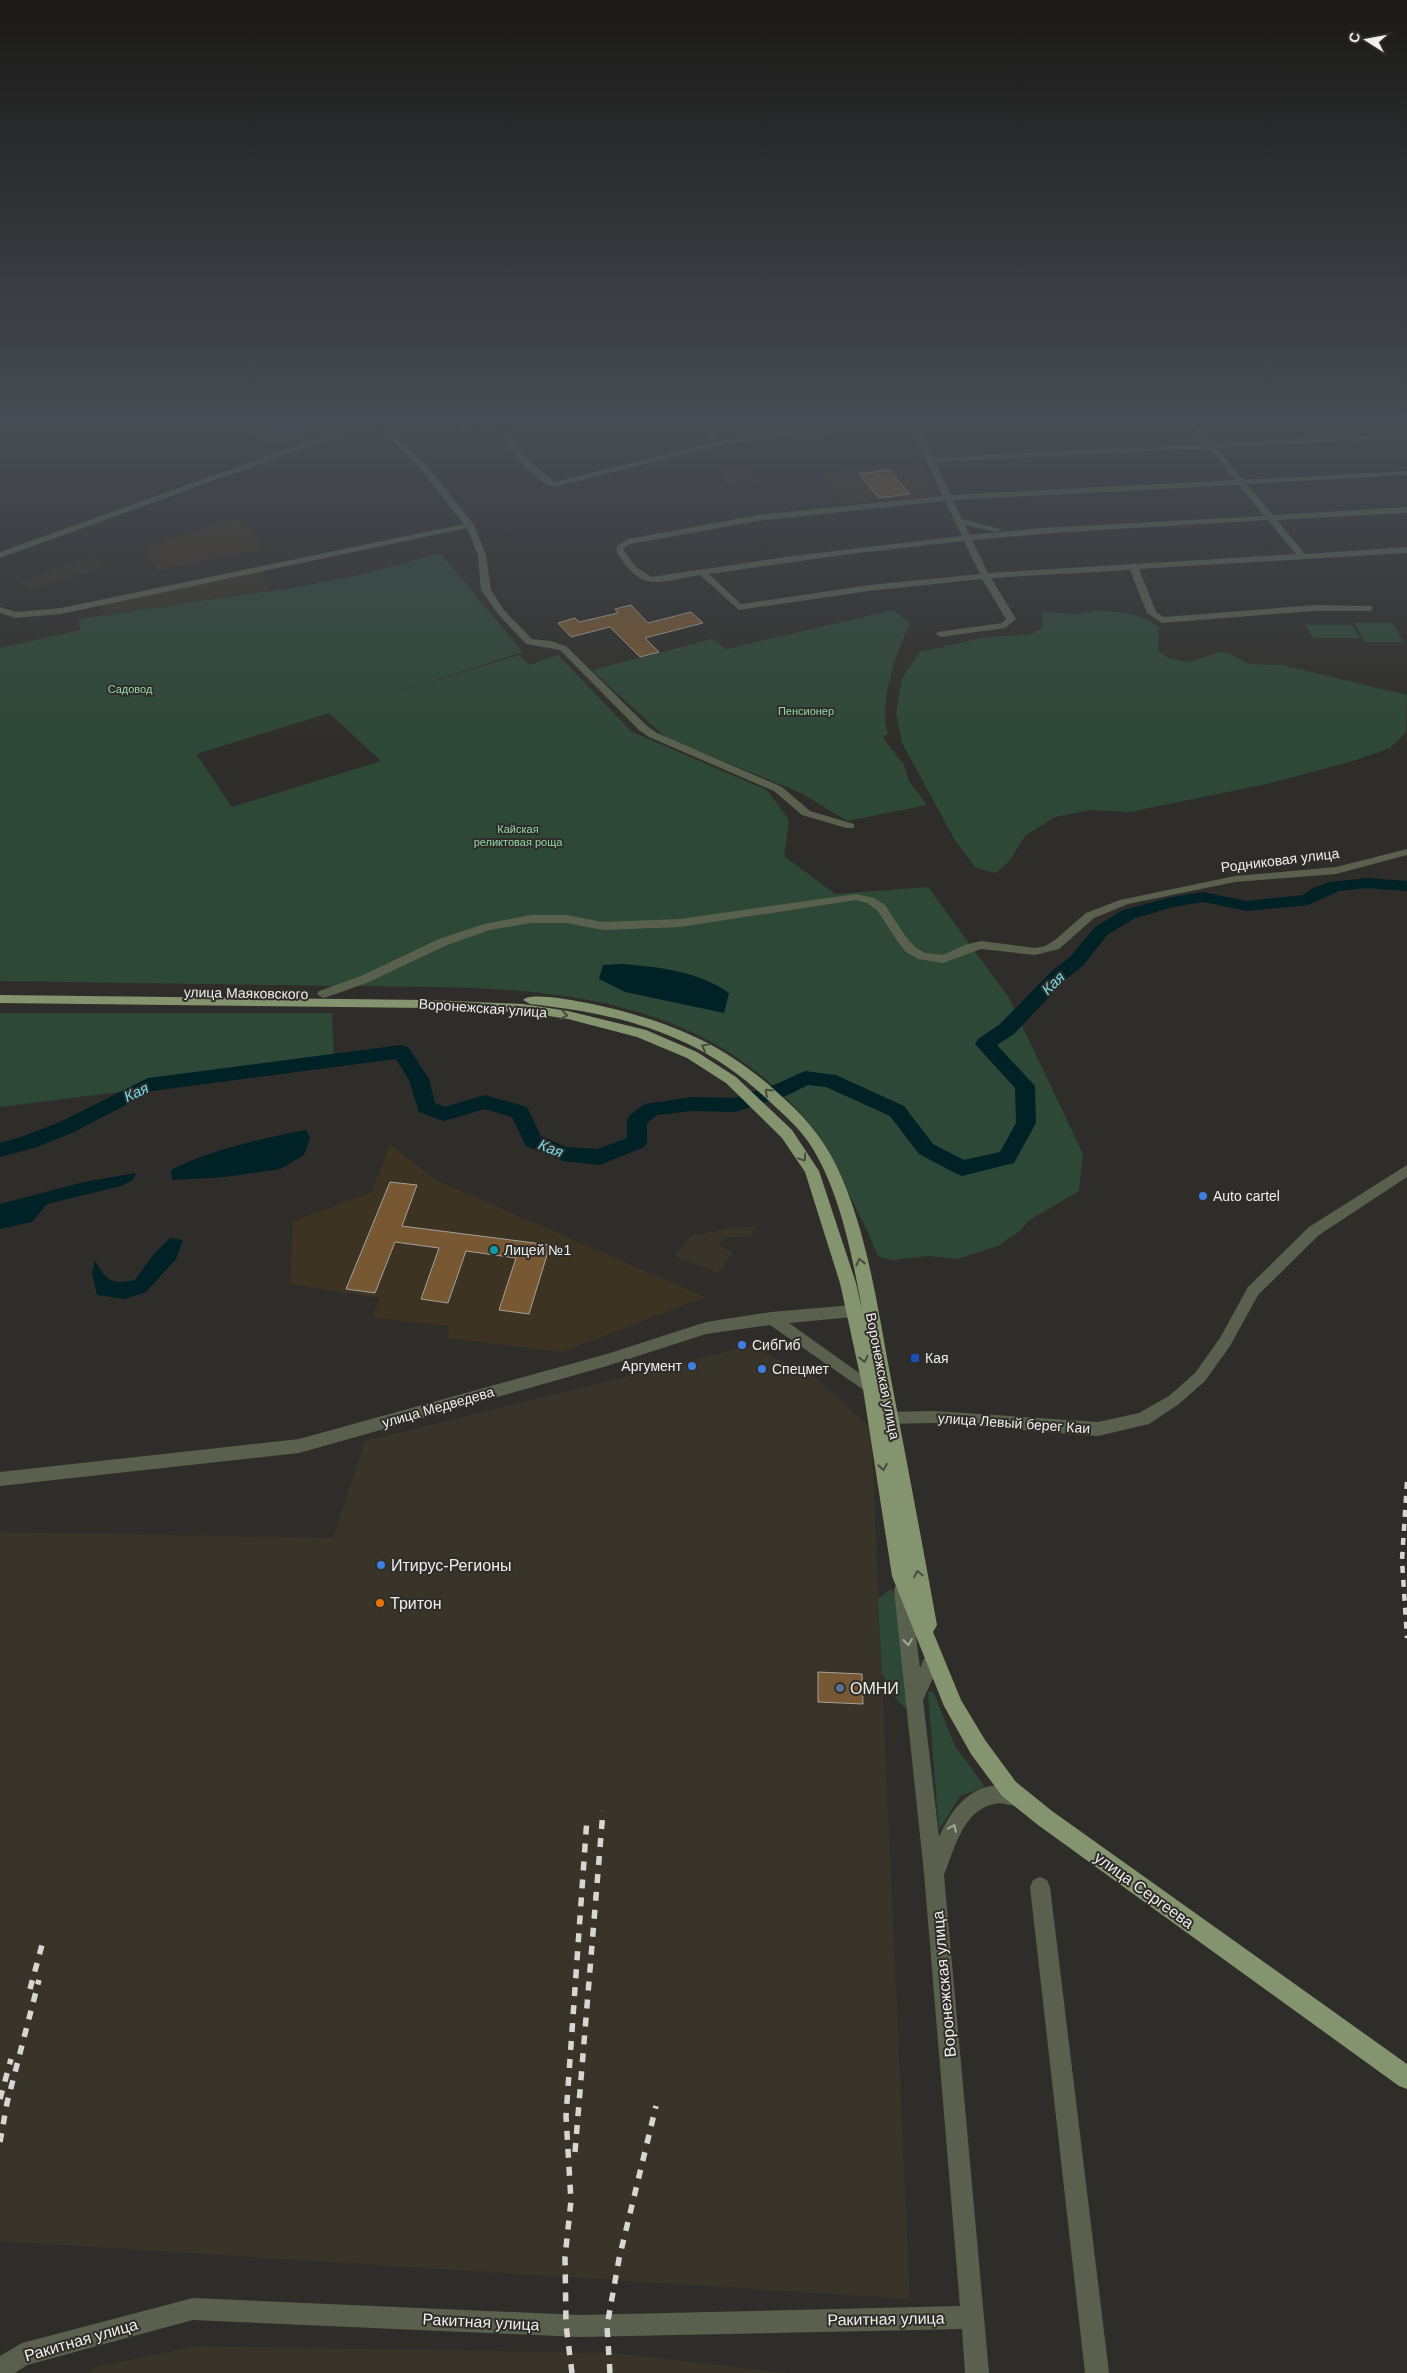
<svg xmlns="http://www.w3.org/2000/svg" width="1407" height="2373" font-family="Arial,sans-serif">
<rect width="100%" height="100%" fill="#2f2d29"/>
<g fill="#38342a">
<polygon points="737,463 757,478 765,483 730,487 718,477 726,475 722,471"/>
<polygon points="94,556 104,567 29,591 17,582"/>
<polygon points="263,571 269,590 104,615 103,603"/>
<polygon points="757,1227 750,1236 724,1238 718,1246 733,1252 718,1273 675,1256 691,1236 731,1228"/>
<polygon points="750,1346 816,1378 871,1428 910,2299 0,2241 0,1532 333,1538 365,1441"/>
<polygon points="196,2346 615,2353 788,2373 89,2373 97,2367"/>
</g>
<g fill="#3c3323">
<polygon points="214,418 327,418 326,428 269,448 247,432 240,432 235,420 214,420"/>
<polygon points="922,463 938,496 841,502 821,474"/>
<polygon points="237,518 264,548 158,571 145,548"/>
<polygon points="390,1144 436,1180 705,1297 563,1352 447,1338 449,1326 373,1318 379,1298 290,1284 293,1221 372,1192"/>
</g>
<g fill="#2e4838" fill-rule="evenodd">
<polygon points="279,418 319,418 318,426 273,444 260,432 279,425"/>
<path d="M 440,553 L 523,652 L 401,691 L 519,655 L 529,665 L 558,655 L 632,732 L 767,790 L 789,820 L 784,856 L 835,894 L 928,887 L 1009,998 L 1083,1154 L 1079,1191 L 1028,1221 L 1020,1231 L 998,1246 L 957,1259 L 928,1256 L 892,1260 L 880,1257 L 876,1252 C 868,1229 855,1207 844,1185 C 836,1169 830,1150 819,1136 C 700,977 512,988 335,986 C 223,984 112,983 0,981 L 0,648 L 80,630 L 78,619 L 298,587 L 372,572 ZM 329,713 L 381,761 L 232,807 L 196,754 Z"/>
<path d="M 893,610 L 910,623 C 898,647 877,708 888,733 L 883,738 L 904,765 L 909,781 L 927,805 L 847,821 L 801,793 L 665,737 L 592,670 L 712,639 L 727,649 Z"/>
<path d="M 1093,611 C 1120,611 1136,612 1159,627 L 1158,650 L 1168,658 L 1189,662 L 1220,652 L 1231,654 L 1248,664 L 1282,665 L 1407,695 L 1406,732 L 1390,748 L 1353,761 L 1271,783 L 1130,812 L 1091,810 L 1055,817 L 1025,836 L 1010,860 L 996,873 L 976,868 L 956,842 L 902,743 L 896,713 L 902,678 L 920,652 L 981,638 L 1031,634 L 1042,628 L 1042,612 L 1076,614 Z"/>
<polygon points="1354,623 1392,623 1404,642 1365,642"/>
<polygon points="1306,625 1352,625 1360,638 1313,638"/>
<polygon points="0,1013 332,1013 334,1065 0,1107"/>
<polygon points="891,1589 898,1600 910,1713 898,1701 882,1674 878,1599"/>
<polygon points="933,1691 955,1746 985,1787 960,1796 939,1830 928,1692"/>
</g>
<g fill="#002126">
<path d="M 622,964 C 659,967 698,971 729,993 L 724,1013 L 625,992 L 599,979 L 603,965 Z"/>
<path d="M 306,1130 L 310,1138 L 304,1155 L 280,1169 L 225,1177 L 172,1180 L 171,1170 C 212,1149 261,1139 306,1130 Z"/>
<polygon points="136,1173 133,1180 121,1186 47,1204 32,1222 0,1229 0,1204 84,1182"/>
<path d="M 170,1238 L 183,1240 L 176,1259 L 146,1292 L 125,1299 L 97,1295 L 92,1273 L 95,1260 C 106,1281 112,1285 135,1280 L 153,1255 Z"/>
</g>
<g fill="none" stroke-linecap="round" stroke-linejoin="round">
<polygon fill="#002126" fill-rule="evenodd" points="1367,878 1407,881 1407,891 1367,888 1339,891 1308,905 1247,911 1203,902 1173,907 1135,918 1107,935 1084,965 1066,979 1014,1034 997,1045 1035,1086 1036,1123 1014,1163 962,1176 955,1173 919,1154 890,1116 826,1087 808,1085 788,1095 735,1112 692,1111 657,1115 647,1123 647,1142 644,1147 600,1165 563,1161 526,1146 512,1117 485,1109 444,1121 419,1112 409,1080 396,1059 152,1091 74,1132 37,1147 0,1157 0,1143 24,1136 60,1122 148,1078 401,1045 408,1047 429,1079 435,1103 445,1107 485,1095 527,1107 541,1136 566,1147 598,1149 627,1138 627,1120 630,1115 645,1104 692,1097 734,1098 774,1085 805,1071 836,1075 904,1106 933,1144 964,1160 1000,1152 1016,1123 1015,1088 975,1044 978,1039 1000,1024 1052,971 1070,957 1095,927 1123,910 1172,897 1203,892 1247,901 1303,895 1313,888 1330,882"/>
</g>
<g fill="#785832" stroke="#a4a19c">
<polygon points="457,418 474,418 474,429 459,430"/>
<polygon points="889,470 910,494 879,498 859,474"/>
<polygon points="631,605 648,623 691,612 703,623 645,638 659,652 640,657 610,627 571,637 558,623 575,618 579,622 618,613 615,609"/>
<polygon points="390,1182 417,1185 402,1226 550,1245 529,1314 499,1310 516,1258 466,1251 448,1303 421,1299 439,1248 395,1242 375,1293 346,1289"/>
<polygon points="818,1672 862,1674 863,1704 818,1702"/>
</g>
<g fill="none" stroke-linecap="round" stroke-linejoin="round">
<g fill="#59614e" fill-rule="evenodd">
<polygon points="374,418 384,418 391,431 424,462 474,525 486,555 491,590 504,610 532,639 551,641 566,646 647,726 657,733 782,787 810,811 854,824 854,828 846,828 802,815 774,791 649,737 639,730 560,650 526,644 498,614 481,590 478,555 467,528 61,614 15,618 0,613 0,607 16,612 61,608 464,524 418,466 385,434 378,421 0,558 0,552"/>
<path d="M 498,418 L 506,418 C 511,449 532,464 555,482 L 708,444 L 701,418 L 709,418 L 715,442 L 751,436 L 908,421 L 906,418 L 914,418 L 916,422 C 966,424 1018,413 1069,418 L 1065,420 L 936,427 L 918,426 L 933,458 L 1205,444 L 1184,418 L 1192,418 L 1213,443 L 1407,434 L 1407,438 L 1217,448 L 1243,480 L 1407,471 L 1407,475 L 1247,484 L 1273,515 L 1407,507 L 1407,513 L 1277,520 L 1305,554 L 1407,547 L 1407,553 L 1139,569 L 1156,612 L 1164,617 L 1315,605 L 1372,606 L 1372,610 L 1369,611 L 1315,611 L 1162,623 L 1147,613 L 1130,570 L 991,578 L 1016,619 L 1005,628 L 941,637 L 936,634 L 938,632 L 1002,623 L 1006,619 L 982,579 L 869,591 L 739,610 L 700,575 C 657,582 642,594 616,551 L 617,546 L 628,539 L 758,515 L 943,496 L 910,426 L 751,440 L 712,447 L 554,487 C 529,478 502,444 498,418 ZM 1209,448 L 1235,480 L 951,495 L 935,462 ZM 1239,485 L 1264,516 L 1041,528 L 970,535 L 965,525 L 997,532 L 1001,529 L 962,519 L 953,500 ZM 945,501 L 962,536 L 800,555 L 651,577 L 636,567 L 624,551 L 625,547 L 631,544 L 758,521 ZM 1268,520 L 1296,554 L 988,573 L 972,540 L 1053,533 ZM 964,541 L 980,574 L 869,585 L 741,604 L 709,574 L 850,554 Z"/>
<polygon points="1407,849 1407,855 1336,874 1235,882 1128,904 1094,918 1059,949 1035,955 981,949 943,963 918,959 906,952 898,942 877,910 867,903 856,900 680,927 603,930 566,923 531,923 490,930 447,945 369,982 327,997 323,998 317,994 319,991 361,976 439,939 484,924 531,915 566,915 603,922 680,919 856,894 874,898 885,905 906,937 915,947 925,953 943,955 965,945 981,941 1035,948 1045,946 1055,940 1086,913 1120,900 1235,876 1336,867"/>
<polygon points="1407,1165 1407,1177 1319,1235 1258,1295 1230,1346 1205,1381 1179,1404 1149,1424 1098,1436 935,1423 880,1424 874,1423 872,1418 874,1413 880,1412 935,1411 1098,1422 1139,1413 1169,1396 1195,1373 1220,1338 1248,1287 1309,1227"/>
<polygon points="864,1304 869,1306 871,1310 869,1314 864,1316 789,1323 876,1385 879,1389 876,1393 871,1395 770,1325 706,1334 607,1366 299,1453 0,1486 0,1472 299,1439 607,1354 706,1322 771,1312"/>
<path d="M 902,1582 L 908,1585 L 910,1590 L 920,1668 L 928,1650 L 934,1648 L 940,1650 L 943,1656 L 923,1700 L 939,1837 C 956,1799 982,1774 1025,1791 L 1027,1798 L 1025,1805 C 1014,1809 1005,1801 994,1804 C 963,1810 954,1850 944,1875 L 989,2373 L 965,2373 L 962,2329 L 579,2337 L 193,2320 L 27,2365 L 15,2373 L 0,2373 L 0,2356 L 22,2343 L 193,2298 L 579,2315 L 960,2306 L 924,1873 L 894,1590 L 896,1585 Z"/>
<polygon points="1040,1877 1047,1880 1050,1887 1109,2373 1085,2373 1030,1887 1033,1880"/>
</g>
<path fill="#83946e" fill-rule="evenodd" d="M 0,995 L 428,1000 L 523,1004 L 568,1011 L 646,1030 L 697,1052 L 736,1077 L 792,1130 L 819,1171 L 856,1283 L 863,1315 C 853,1260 842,1198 813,1149 C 801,1129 784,1115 767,1099 C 698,1034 622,1014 530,1004 L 523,1000 C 532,989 607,1007 622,1011 C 684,1028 730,1049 778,1093 C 802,1114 822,1136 836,1165 C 867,1230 877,1304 890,1374 C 906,1458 922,1541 937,1625 L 933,1632 L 961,1700 L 985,1740 L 1016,1782 L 1052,1811 L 1407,2064 L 1407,2089 L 1399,2086 L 1038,1825 L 1002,1796 L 971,1754 L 944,1706 L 892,1576 L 863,1389 L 840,1283 L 805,1172 L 782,1138 L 726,1083 L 687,1058 L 637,1037 L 568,1019 L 523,1012 L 428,1008 L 0,1003 Z"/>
<polyline stroke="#d7d6d2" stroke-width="4.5" stroke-dasharray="7 7" stroke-linecap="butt" points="1407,1482 1402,1560 1407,1638"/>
<g stroke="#d7d6d2" stroke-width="5.5" stroke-dasharray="9 9" stroke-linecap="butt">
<polyline points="30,1989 42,1945"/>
<polyline points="0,2099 11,2059"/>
<polyline points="0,2142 7,2103 39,1980"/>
<polyline points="575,2152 603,1811"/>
<polyline points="572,2373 566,2325 565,2257 571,2201 566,2116 587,1818"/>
<polyline points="610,2373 607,2326 619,2259 656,2106"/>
</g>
</g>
<defs><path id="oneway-chevron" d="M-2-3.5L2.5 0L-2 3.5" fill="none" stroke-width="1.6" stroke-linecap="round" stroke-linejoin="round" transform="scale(1.25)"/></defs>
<g stroke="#484c3e">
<use href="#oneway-chevron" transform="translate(564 1015) rotate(10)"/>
<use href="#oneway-chevron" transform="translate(705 1047) rotate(-151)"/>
<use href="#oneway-chevron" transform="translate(768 1092) rotate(-137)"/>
<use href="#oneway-chevron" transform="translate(803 1158) rotate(56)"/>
<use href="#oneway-chevron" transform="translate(860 1262) rotate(-104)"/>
<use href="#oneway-chevron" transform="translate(864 1359) rotate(78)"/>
<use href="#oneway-chevron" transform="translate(883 1467) rotate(81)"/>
<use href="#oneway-chevron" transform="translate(918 1574) rotate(-101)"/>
</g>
<g stroke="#a4a89c">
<use href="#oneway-chevron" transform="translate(908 1642) rotate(83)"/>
<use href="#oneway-chevron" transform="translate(953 1828) rotate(-67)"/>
</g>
<linearGradient id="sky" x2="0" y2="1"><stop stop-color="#1a1917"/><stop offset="0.56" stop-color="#474c54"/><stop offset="1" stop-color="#474c54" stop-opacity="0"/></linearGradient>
<rect width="1407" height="750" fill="url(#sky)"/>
<g fill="#3f7fe0" stroke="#2f2d29" stroke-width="2">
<circle cx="1203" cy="1196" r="5"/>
<circle cx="742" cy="1345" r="5"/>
<circle cx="692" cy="1366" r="5"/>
<circle cx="762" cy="1369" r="5"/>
<circle cx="381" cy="1565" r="5"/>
</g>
<circle fill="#0f9aa8" stroke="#2f2d29" stroke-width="2" cx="494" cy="1250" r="5"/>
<rect fill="#1a4fb4" stroke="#2f2d29" stroke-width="2" x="910" y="1353" width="10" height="10" rx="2.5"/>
<circle fill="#e8710a" stroke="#2f2d29" stroke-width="2" cx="380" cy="1603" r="5"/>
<circle fill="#5c6f8a" stroke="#2f2d29" stroke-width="2" cx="840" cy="1688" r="5"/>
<g text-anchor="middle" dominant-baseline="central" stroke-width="4" stroke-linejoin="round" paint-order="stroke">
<g font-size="11" fill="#90d9ab" stroke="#2f2d29">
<text x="130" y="689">Садовод</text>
<text x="806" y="711">Пенсионер</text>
<text x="518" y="829">Кайская<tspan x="518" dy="13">реликтовая роща</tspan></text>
</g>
<g font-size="14" fill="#efeeeb" stroke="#2f2d29">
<text transform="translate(1280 860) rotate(-7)">Родниковая улица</text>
<text transform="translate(246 993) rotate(1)">улица Маяковского</text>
<text transform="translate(483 1008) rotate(4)">Воронежская улица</text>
<text transform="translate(883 1376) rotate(79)">Воронежская улица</text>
<text transform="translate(438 1407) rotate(-16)">улица Медведева</text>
<text transform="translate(1014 1423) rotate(4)">улица Левый берег Каи</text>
</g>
<g font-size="14" fill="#efeeeb" stroke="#2f2d29" text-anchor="start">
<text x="1213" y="1196">Auto cartel</text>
<text x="504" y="1250">Лицей №1</text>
<text x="752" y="1345">СибГиб</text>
<text x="925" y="1358">Кая</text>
<text x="682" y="1366" text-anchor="end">Аргумент</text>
<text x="772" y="1369">Спецмет</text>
</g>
<g font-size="15" font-style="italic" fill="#74dceb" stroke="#2f2d29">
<text transform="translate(1053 983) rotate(-44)">Кая</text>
<text transform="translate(136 1092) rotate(-25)">Кая</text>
<text transform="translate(551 1148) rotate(22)">Кая</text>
</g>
<g font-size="16" fill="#efeeeb" stroke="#2f2d29" text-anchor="start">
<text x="391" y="1565">Итирус-Регионы</text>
<text x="390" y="1603">Тритон</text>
<text x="850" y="1688">ОМНИ</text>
</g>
<g font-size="16" fill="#efeeeb" stroke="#2f2d29">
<text transform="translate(1144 1890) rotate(36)">улица Сергеева</text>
<text transform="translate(944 1984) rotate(-95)">Воронежская улица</text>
<text transform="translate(886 2319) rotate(-1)">Ракитная улица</text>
<text transform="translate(481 2322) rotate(3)">Ракитная улица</text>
<text transform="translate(81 2340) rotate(-16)">Ракитная улица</text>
</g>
</g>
<g transform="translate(1367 40) rotate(281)" stroke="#2f2d29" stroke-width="4" paint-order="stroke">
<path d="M0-4L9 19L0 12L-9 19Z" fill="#efeeeb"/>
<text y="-8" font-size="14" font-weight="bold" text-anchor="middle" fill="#efeeeb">С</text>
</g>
</svg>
